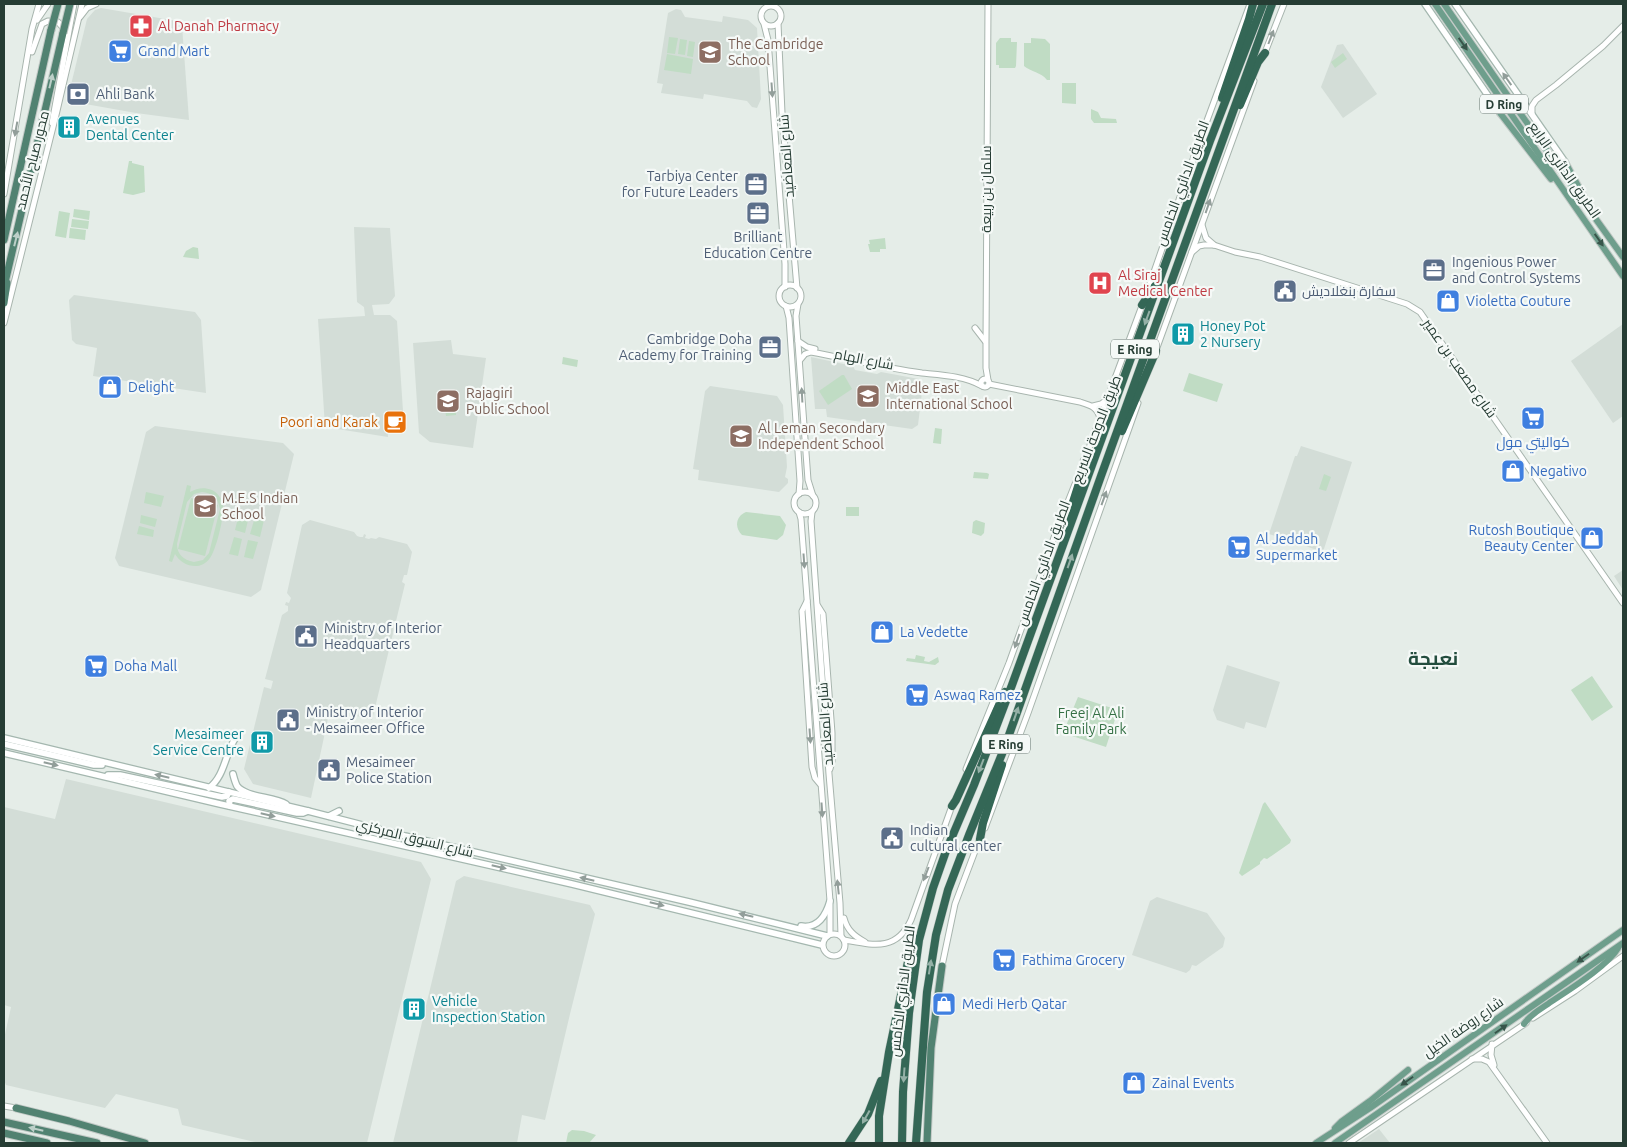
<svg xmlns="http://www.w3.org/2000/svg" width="1627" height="1147" font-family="Ubuntu,Cairo,sans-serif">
<rect width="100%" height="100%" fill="#e5ede8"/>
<g fill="#d3ddd7">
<polygon points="101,8 177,21 182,26 189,120 136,113 74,102 69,93 87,19 95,10"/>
<polygon points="676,9 681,10 685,17 722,22 723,16 748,20 757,28 761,99 757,108 752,107 747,101 704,94 703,99 661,93 663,84 657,83 668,13"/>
<polygon points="1343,44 1377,94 1343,118 1321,87 1337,45"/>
<polygon points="354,227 390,228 395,296 389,304 372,305 374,315 390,315 397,321 403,411 386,412 388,437 325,427 318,319 365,316 364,307 357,302"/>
<polygon points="74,295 195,312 201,320 206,393 93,376 97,348 76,344 72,340 69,300"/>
<polygon points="1623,324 1623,416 1613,423 1571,361"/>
<polygon points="451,340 453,354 486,358 473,448 430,442 419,433 413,343"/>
<polygon points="811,357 853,366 855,370 877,374 881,372 919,379 923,384 918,425 912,429 827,417 826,409 815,409"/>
<polygon points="710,386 777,396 783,405 787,467 785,477 788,479 788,483 779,492 698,480 699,470 693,469 705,391"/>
<polygon points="155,426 283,443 294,454 261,590 251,597 119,566 115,558 146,432"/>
<polygon points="1301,446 1352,462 1323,552 1269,534 1295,456 1297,456"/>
<polygon points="310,520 354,532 357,536 360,537 363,537 364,534 366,535 365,538 369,539 371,538 376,539 379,537 407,544 412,552 407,575 404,575 402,582 405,584 372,720 330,709 311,798 253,784 244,769 264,687 271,689 273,681 265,679 282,615 288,611 288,606 285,605 286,602 289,603 291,598 287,593 302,525"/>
<polygon points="1623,570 1623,590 1614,576"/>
<polygon points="1227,665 1280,682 1266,728 1246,722 1244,729 1217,720 1213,710"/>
<polygon points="66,779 421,862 431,879 367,1143 259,1143 182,1125 178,1109 116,1094 105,1108 6,1085 4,1080 4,1039 11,1007 4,1005 4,807 55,819"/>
<polygon points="464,876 590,905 595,914 570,1014 545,1120 522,1115 517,1143 393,1143 456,881"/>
<polygon points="1157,897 1207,913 1225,938 1223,947 1196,966 1192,965 1190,970 1186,973 1132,955 1150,901"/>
<polygon points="1379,1129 1390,1143 1358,1143"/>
</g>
<g fill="#c0dcc4" fill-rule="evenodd">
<polygon points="669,37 678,38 675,54 667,53"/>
<polygon points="1000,38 1011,38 1011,42 1017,42 1016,66 1015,68 999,68 999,65 996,65 996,43"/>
<path d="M 1031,38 L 1045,39 L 1050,44 L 1050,80 L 1047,80 C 1041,72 1031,72 1024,66 L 1024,43 L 1031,43 Z"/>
<polygon points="680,39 687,40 685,55 678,54"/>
<polygon points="689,41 695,42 693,57 687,56"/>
<polygon points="1343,53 1347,59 1335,68 1331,62"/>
<polygon points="667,54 693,59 691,74 664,70"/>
<polygon points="1062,83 1076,83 1076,104 1062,103"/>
<polygon points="1091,109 1098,112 1101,118 1116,119 1117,123 1094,123 1091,119"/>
<polygon points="129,161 132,161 132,163 144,166 145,192 133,195 123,193"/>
<polygon points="74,209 90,211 89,220 73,217"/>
<polygon points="59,211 70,213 66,238 55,236"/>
<polygon points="72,219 89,221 88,229 71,227"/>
<polygon points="70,228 86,230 85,240 69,238"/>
<polygon points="885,238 886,249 880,249 880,252 870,252 868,244 870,244 869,240"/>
<polygon points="193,247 198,248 199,259 183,257 186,251"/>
<polygon points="563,357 578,360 577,367 562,364"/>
<polygon points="1189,373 1223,384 1217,402 1183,391"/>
<polygon points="842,375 844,375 852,389 828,405 819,391"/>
<polygon points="455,398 456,415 446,416 444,399"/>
<polygon points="935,428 942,429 941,444 933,443"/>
<polygon points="974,472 987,473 989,474 988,479 973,478"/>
<polygon points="1324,474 1331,477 1326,491 1319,489"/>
<path d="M 187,485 L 191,486 L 190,492 C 197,488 204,487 212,490 C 218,493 222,499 223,505 C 225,514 216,551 210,558 C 200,572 182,566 175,554 L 172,562 L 169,561 ZM 202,492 C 212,493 218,498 220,509 L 209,553 L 203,560 L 194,562 C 183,560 177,554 177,544 L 187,502 L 194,494 Z"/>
<polygon points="146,492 164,496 161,507 144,503"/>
<polygon points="191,498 218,505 205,556 178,549"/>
<rect x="846" y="507" width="13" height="9"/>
<path d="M 746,512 L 780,516 L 786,525 L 783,535 L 777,540 L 742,535 C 734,527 736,516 746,512 Z"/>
<polygon points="239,514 249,516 245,533 235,530"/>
<polygon points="141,515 157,519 155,527 140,523"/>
<polygon points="255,517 264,520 260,537 250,534"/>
<polygon points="976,520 985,523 984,533 981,536 972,533 973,522"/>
<polygon points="139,526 154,530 153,537 137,534"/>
<polygon points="234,537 242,539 238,556 229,554"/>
<polygon points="248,540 258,542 253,559 244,557"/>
<polygon points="916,655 925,657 924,661 929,662 938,657 939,662 935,665 906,661 907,658 915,659"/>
<polygon points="1592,676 1613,707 1592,721 1571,690"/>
<polygon points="1078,697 1118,710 1106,747 1063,733"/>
<polygon points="1265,802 1291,840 1290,843 1267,859 1264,858 1260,862 1260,864 1242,876 1239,873 1263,804"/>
<polygon points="572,1130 584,1131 596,1135 589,1143 566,1143 568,1133"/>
</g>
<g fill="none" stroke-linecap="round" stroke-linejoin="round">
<g stroke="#a8b5ae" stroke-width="7">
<g id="tertiary">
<circle cx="771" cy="16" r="10"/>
<polyline points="80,17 87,8 96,4"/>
<polyline points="37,20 48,4"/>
<polyline points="778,23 782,113 797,288"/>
<polyline points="764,24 768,40 785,264 785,287"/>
<polyline points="32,52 42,24 48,21 58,22 64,29"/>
<polyline points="1264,55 1284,4"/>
<polyline points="1532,114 1532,106 1536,100 1556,85 1603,46 1623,26"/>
<polyline points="52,123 74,4"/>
<polyline points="4,194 32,29 39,4"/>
<polyline points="1202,225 1206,238 1214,245"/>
<polyline points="1192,252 1199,246 1204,245 1214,245 1235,252 1260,257 1407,304 1420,312 1623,603"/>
<circle cx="790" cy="296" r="11"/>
<polyline points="1146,295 1198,145 1250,4"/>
<polyline points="798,304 796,316 808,480 813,496"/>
<polyline points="786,306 789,318 800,481 799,494"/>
<polyline points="4,323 57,111 82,4"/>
<polyline points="975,328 985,341"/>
<polyline points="798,341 807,347 815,349"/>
<polyline points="1155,353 1254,81"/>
<path d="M 800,360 L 805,354 L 811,352 C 848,359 885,368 922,373 C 942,375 964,376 982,386"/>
<circle cx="985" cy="383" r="4"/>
<polyline points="988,380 986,368 986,343 988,4"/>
<path d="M 989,384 L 1080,402 C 1090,405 1098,407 1100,419"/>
<polyline points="1093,406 1101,404 1108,399"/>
<polyline points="1083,464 1143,303"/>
<circle cx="805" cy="503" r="11"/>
<polyline points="799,512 801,519 830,901 830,934"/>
<polyline points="812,512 811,521 829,774 840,903 841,936"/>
<polyline points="807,601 802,611 812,767 815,778 820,784"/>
<polyline points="818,606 823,614 832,733 832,761 830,769"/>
<polyline points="966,769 1009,663 1056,532 1077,479"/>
<polyline points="985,828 1028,713 1138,403"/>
<path d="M 844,918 C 847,930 854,936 865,942"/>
<circle cx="834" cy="945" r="11"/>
<path d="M 844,940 C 873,945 896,952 911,920 L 953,803"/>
<polyline points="942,966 955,904 980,838"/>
<polyline points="1533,1018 1575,991 1623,956"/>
<polyline points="1492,1044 1491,1055 1494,1065"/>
<polyline points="1472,1059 1482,1059 1489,1062 1547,1143"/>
<polyline points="4,1106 16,1108"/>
<polyline points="1349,1143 1526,1023"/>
</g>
</g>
<g stroke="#a4b7af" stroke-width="8">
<g id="secondary">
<polyline points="1425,4 1500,113"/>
<polyline points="1455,4 1565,162"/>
<polyline points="4,738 308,811 405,836 689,902 827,936"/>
<polyline points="4,744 94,765 102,765"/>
<polyline points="4,753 220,804 572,884 822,945"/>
<path d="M 233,774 C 234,778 235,782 237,786 C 246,798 274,796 286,804"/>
<polyline points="108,775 120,775 222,797 227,796 229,792"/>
<path d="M 209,788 C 225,776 225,753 236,737"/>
<polyline points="230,806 229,801 233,799 297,813 303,813 308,811"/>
<polyline points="329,816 339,811"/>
<path d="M 801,926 C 818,929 826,915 830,901"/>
</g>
</g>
<g stroke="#c2c9c6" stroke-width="8">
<g id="primary">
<polyline points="1435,4 1623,276"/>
<polyline points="1444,4 1510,99 1623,257"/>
<polyline points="1500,113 1551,179"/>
<polyline points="1565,162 1584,197"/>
<path d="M 1524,1024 C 1530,1015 1539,1010 1548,1004 C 1567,991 1607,967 1618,948"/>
<polyline points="1335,1128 1341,1122 1370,1101 1408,1070"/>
<polyline points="1316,1143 1370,1108 1623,930"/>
<polyline points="1335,1143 1623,943"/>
</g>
</g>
<g stroke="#c2c9c6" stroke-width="9">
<g id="trunk">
<polyline points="4,240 51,30"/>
<polyline points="4,287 63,33"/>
<polyline points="4,303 7,283"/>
<polyline points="16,1108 69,1121 145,1143"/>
<polyline points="4,1122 97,1143"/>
<polyline points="4,1133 47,1143"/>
<polyline points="927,1143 931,1048 942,966"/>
</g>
</g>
<g stroke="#c2c9c6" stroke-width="9">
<g id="motorway">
<polyline points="1222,98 1249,19 1253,4"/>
<polyline points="1240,105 1258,62 1265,53"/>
<polyline points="1142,305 1155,286"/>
<polyline points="1122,431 1156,351"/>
<polyline points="1062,536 1082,474 1084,461"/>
<polyline points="952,806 956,800 1005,692"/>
<polyline points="980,839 983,823 1002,765"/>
<polyline points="849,1143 868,1114 881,1081"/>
<polyline points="879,1143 879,1116 889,1052 909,957 917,942"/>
<polyline points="902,1143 903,1092 909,1013 919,940 933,888 946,851 974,785 1012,685 1210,141 1263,4"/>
<polyline points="916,1143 927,992 936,935 948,890 969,835 1004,749 1101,476 1272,4"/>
</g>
</g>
<use href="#tertiary" stroke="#fff" stroke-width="5"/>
<use href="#secondary" stroke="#fff" stroke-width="5.5"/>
<use href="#primary" stroke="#6e9e8c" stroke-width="6"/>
<use href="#trunk" stroke="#518271" stroke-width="7"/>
<use href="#motorway" stroke="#346756" stroke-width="8"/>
<g stroke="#c2c9c6" stroke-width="9" stroke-linecap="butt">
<g id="trunk-bridge">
<polyline points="51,30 58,4"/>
<polyline points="63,33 70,4"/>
</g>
</g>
<use href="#trunk-bridge" stroke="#518271" stroke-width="7"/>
</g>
<defs><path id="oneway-solid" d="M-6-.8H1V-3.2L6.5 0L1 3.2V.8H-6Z" transform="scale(1.25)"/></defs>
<g fill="#929e9a">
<use href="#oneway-solid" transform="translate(1271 37) rotate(-69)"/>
<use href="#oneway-solid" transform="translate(1507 79) rotate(-125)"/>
<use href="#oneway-solid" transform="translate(772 90) rotate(86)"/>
<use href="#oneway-solid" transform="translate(16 129) rotate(100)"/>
<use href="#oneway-solid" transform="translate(1208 206) rotate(-71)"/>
<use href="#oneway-solid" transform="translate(802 395) rotate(-93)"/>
<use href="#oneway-solid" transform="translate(1104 498) rotate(-70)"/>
<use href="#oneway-solid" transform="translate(804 561) rotate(86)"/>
<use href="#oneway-solid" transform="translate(1017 641) rotate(109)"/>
<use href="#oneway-solid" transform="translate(810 736) rotate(86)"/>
<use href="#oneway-solid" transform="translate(51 764) rotate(13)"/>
<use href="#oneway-solid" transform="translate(162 776) rotate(-167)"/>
<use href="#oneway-solid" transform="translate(822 810) rotate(86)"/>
<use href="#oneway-solid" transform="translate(268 815) rotate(13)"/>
<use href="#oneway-solid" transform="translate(499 867) rotate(13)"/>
<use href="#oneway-solid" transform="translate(926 874) rotate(111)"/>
<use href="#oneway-solid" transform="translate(587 879) rotate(-167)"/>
<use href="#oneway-solid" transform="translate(838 887) rotate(-96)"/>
<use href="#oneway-solid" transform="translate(657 904) rotate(14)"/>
<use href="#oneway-solid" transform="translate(746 915) rotate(-167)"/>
</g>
<g fill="#38554a">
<use href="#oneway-solid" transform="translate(1463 44) rotate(55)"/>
<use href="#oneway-solid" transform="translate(1599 240) rotate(55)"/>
<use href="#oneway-solid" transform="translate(1583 958) rotate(145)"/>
<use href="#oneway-solid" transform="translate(1501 1029) rotate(-35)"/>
<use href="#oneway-solid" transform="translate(1407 1081) rotate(145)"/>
</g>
<g fill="#bccfc8">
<use href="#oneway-solid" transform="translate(51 81) rotate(-77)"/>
<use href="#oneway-solid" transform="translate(16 239) rotate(-76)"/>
<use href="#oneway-solid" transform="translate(36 1129) rotate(-167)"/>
</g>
<g fill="#94b0a6">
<use href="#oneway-solid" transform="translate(1147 318) rotate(110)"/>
<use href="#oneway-solid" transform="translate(1070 561) rotate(-71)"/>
<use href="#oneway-solid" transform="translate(1016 714) rotate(-71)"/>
<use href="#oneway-solid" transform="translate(981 766) rotate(111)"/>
<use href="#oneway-solid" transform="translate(930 967) rotate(-81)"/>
<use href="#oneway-solid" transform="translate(904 1075) rotate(94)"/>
<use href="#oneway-solid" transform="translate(866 1117) rotate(119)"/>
</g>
<defs>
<g id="pharmacy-square" transform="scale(1.25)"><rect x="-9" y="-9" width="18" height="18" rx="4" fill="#e0444e" stroke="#f5f9f7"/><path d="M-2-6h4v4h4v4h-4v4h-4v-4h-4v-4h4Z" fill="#fff"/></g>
<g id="supermarket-square" transform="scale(1.25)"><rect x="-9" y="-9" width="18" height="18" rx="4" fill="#3f7fe0" stroke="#f5f9f7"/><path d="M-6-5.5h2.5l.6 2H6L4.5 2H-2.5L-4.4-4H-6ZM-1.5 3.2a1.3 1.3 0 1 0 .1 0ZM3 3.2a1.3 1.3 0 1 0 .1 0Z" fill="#fff"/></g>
<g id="school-square" transform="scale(1.25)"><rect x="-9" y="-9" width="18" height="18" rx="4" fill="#8d6e63" stroke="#f5f9f7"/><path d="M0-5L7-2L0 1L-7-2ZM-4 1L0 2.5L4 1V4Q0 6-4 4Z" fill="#fff"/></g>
<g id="bank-square" transform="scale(1.25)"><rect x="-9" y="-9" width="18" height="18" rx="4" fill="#5c6f8a" stroke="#f5f9f7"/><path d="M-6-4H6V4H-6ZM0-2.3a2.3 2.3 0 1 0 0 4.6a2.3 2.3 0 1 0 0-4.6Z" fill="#fff"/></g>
<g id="building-square" transform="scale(1.25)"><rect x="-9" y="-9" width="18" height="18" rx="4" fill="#0f9aa8" stroke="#f5f9f7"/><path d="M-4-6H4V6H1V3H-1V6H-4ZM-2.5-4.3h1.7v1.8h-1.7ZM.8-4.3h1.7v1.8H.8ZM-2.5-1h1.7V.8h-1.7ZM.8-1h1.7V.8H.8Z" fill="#fff"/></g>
<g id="office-square" transform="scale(1.25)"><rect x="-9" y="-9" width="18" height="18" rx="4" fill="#5c6f8a" stroke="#f5f9f7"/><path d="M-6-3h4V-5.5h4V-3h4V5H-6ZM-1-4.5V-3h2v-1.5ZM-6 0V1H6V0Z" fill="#fff"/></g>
<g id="hospital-square" transform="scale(1.25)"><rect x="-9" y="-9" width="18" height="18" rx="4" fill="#e0444e" stroke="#f5f9f7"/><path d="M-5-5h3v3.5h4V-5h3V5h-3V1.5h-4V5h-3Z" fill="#fff"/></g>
<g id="civic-square" transform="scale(1.25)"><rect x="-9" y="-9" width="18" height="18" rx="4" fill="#5c6f8a" stroke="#f5f9f7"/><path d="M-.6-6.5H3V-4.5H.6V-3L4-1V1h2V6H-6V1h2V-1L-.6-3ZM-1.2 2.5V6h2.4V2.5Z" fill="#fff"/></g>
<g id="shop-square" transform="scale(1.25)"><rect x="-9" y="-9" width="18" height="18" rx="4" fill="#3f7fe0" stroke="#f5f9f7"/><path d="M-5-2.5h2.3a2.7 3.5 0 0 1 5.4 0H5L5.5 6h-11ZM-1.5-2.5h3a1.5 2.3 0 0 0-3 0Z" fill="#fff"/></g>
<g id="cafe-square" transform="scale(1.25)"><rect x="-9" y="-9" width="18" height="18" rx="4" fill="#e8710a" stroke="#f5f9f7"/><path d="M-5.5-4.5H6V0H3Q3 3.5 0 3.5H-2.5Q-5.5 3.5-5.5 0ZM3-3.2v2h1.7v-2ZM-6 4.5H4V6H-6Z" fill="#fff"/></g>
</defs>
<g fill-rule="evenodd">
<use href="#pharmacy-square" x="141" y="26"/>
<use href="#supermarket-square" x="120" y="51"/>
<use href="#school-square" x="710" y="52"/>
<use href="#bank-square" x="78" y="94"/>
<use href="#building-square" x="69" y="127"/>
<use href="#office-square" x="756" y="184"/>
<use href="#office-square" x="758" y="213"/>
<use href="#office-square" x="1434" y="270"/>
<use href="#hospital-square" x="1100" y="283"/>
<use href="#civic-square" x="1285" y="291"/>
<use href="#shop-square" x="1448" y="301"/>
<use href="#building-square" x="1183" y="334"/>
<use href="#office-square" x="770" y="347"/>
<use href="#shop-square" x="110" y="387"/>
<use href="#school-square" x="868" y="396"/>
<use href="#school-square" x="448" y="401"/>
<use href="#supermarket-square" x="1533" y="418"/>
<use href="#cafe-square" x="395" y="422"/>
<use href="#school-square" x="741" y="436"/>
<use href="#shop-square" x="1513" y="471"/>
<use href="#school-square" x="205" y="506"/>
<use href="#shop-square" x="1592" y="538"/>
<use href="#supermarket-square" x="1239" y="547"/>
<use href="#shop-square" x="882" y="632"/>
<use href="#civic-square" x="306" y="636"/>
<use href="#supermarket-square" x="96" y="666"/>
<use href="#supermarket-square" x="917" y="695"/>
<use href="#civic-square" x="288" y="720"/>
<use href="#building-square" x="262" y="742"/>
<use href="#civic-square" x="329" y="770"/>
<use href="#civic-square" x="892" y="838"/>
<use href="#supermarket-square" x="1004" y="960"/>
<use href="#shop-square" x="944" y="1004"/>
<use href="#building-square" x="414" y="1009"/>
<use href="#shop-square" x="1134" y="1083"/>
</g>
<g text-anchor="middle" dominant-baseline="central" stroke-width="4.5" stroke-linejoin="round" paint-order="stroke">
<g fill="#f5f9f7" stroke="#64756e" stroke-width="1">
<rect x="1480" y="94.5" width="48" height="19" rx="4"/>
<rect x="1111" y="339.5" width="48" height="19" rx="4"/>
<rect x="982" y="734.5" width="48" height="19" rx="4"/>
</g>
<g font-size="12" font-weight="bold" fill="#263d34">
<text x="1504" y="104">D Ring</text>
<text x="1135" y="349">E Ring</text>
<text x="1006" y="744">E Ring</text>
</g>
<g font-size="14" fill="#be3a42" stroke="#f5f9f7" text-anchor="start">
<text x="158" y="26">Al Danah Pharmacy</text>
<text x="1118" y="275">Al Siraj<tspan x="1118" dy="16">Medical Center</tspan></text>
</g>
<g font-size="14" fill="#785e54" stroke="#f5f9f7" text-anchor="start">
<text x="728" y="44">The Cambridge<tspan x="728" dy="16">School</tspan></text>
<text x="886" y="388">Middle East<tspan x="886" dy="16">International School</tspan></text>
<text x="466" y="393">Rajagiri<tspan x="466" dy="16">Public School</tspan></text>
<text x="758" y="428">Al Leman Secondary<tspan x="758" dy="16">Independent School</tspan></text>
<text x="222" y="498">M.E.S Indian<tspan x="222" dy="16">School</tspan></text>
</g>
<g font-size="14" fill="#366cbe" stroke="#f5f9f7" text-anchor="start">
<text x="138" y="51">Grand Mart</text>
<text x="1466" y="301">Violetta Couture</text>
<text x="128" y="387">Delight</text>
<text x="1533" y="442" text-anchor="middle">كواليتي مول</text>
<text x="1530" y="471">Negativo</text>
<text x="1574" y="530" text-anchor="end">Rutosh Boutique<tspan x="1574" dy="16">Beauty Center</tspan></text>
<text x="1256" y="539">Al Jeddah<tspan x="1256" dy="16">Supermarket</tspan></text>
<text x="900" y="632">La Vedette</text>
<text x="114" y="666">Doha Mall</text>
<text x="934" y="695">Aswaq Ramez</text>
<text x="1022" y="960">Fathima Grocery</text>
<text x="962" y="1004">Medi Herb Qatar</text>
<text x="1152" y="1083">Zainal Events</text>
</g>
<g font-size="14" fill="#4e5e75" stroke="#f5f9f7" text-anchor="start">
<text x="96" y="94">Ahli Bank</text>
<text x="738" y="176" text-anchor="end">Tarbiya Center<tspan x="738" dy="16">for Future Leaders</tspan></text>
<text x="758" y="237" text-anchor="middle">Brilliant<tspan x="758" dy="16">Education Centre</tspan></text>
<text x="1452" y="262">Ingenious Power<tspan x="1452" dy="16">and Control Systems</tspan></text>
<text x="1302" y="291">سفارة بنغلاديش</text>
<text x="752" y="339" text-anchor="end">Cambridge Doha<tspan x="752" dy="16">Academy for Training</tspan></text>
<text x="324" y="628">Ministry of Interior<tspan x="324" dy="16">Headquarters</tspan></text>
<text x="306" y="712">Ministry of Interior<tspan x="306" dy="16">- Mesaimeer Office</tspan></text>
<text x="346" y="762">Mesaimeer<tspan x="346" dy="16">Police Station</tspan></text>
<text x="910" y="830">Indian<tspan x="910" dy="16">cultural center</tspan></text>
</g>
<g font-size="14" fill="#0d838f" stroke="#f5f9f7" text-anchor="start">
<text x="86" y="119">Avenues<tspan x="86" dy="16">Dental Center</tspan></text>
<text x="1200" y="326">Honey Pot<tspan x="1200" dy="16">2 Nursery</tspan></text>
<text x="244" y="734" text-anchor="end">Mesaimeer<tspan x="244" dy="16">Service Centre</tspan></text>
<text x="432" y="1001">Vehicle<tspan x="432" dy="16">Inspection Station</tspan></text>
</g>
<g font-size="14" fill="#263d34" stroke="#f5f9f7">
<text transform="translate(786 156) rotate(-94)">شارع المعاضيد</text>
<text transform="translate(32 160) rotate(-76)">محور صباح الأحمد</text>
<text transform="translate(1565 170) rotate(55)">الطريق الدائري الرابع</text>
<text transform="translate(1182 183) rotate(-70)">الطريق الدائري الخامس</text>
<text transform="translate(986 189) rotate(-90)">سلمان بن ربيعة</text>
<text transform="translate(864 359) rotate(11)">شارع الهام</text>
<text transform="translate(1460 368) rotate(55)">شارع مصعب بن عمير</text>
<text transform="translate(1096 429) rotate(-69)">طريق الدوحة السريع</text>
<text transform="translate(1043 563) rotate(-70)">الطريق الدائري الخامس</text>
<text transform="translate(825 724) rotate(-94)">شارع المعاضيد</text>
<text transform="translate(415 838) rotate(14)">شارع السوق المركزي</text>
<text transform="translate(902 991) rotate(-83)">الطريق الدائري الخامس</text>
<text transform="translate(1463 1027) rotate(-35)">شارع روضة الخيل</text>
</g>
<g font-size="14" fill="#c56008" stroke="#f5f9f7" text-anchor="end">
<text x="378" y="422">Poori and Karak</text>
</g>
<g font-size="14" fill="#347044" stroke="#f5f9f7">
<text x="1091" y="713">Freej Al Ali<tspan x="1091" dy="16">Family Park</tspan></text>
</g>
<g font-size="19" font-weight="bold" fill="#234d3e" stroke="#f5f9f7">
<text x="1433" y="658">نعيجة</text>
</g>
</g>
<rect width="1627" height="1147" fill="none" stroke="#263d34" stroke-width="10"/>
</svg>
